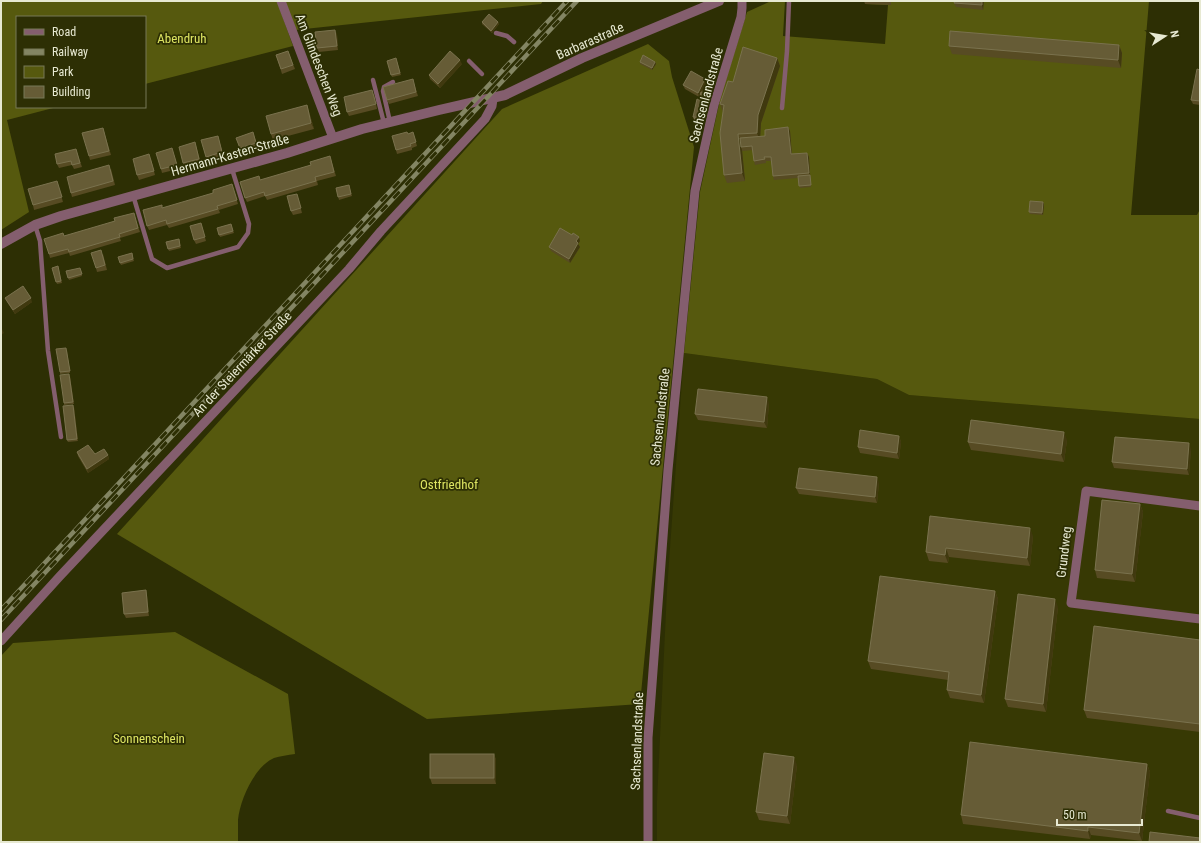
<svg xmlns="http://www.w3.org/2000/svg" width="1201" height="843" font-family="'Roboto Condensed',sans-serif">
<rect width="100%" height="100%" fill="#2d2f04"/>
<polygon fill="#373904" points="684,353 877,379 909,395 1200,419 1200,842 657,842 657,801 667,590"/>
<g fill="#56590e">
<polygon points="1,1 277,1 293,46 145,84 145,17 17,17 17,107 57,107 7,120 29,212 1,230"/>
<polygon points="285,1 543,1 541,4 295,30"/>
<polygon points="771,1 785,1 783,36 885,44 888,5 865,4 865,1 1149,1 1131,215 1197,215 1200,209 1200,419 909,395 877,379 684,353 700,192 721,95 747,12"/>
<polygon points="648,44 669,61 672,77 694,147 640,704 427,719 117,534 502,109"/>
<path d="M 175,632 L 288,694 L 295,754 C 288,755 280,756 274,758 C 254,767 240,800 238,820 C 238,828 238,835 238,842 L 1,842 L 1,656 L 13,643 Z"/>
</g>
<g fill="none" stroke-linecap="round" stroke-linejoin="round">
<g stroke="#845e6e" stroke-width="4.5">
<polyline points="496,33 507,36 514,42"/>
<polyline points="469,61 482,74"/>
<polyline points="373,80 384,123"/>
<polyline points="782,108 787,51 789,1"/>
<polyline points="390,122 383,91 384,87 393,82"/>
<polyline points="133,195 152,259 167,268 238,247 248,233 249,224 232,169"/>
<polyline points="35,225 40,241 48,351 61,437"/>
<polyline points="1168,811 1200,818"/>
</g>
<g stroke="#845e6e" stroke-width="9">
<polyline points="281,1 333,138"/>
<polyline points="1200,506 1086,491 1071,603 1200,619"/>
<polyline points="1,641 60,576 349,269 381,231 485,119 492,106 493,99"/>
<polyline points="648,842 648,738 668,470 695,191 714,105 741,17 742,8 742,1"/>
</g>
<polyline stroke="#845e6e" stroke-width="10" points="1,244 35,225 61,216 287,153 362,129 439,110 505,95 582,58 719,1"/>
<g stroke="#838563" stroke-width="4.5">
<g id="rail">
<polyline points="1,610 567,1"/>
<polyline points="1,620 577,1"/>
</g>
</g>
<use href="#rail" stroke="#2d2f04" stroke-width="3" stroke-dasharray="9" stroke-linecap="butt"/>
</g>
<g fill="#574b23">
<polygon points="864,1 891,1 891,5 865,4"/>
<polygon points="955,1 984,1 983,10 956,7 954,3"/>
<polygon points="482,22 498,22 499,24 492,33 482,24"/>
<polygon points="337,34 338,50 319,52 317,48"/>
<polygon points="1119,45 1122,53 1121,68 952,54 949,46"/>
<polygon points="288,51 295,69 282,74 276,55"/>
<polygon points="396,58 401,75 392,77 387,61"/>
<polygon points="777,58 780,66 761,123 760,136 765,136 788,127 790,131 792,154 807,153 809,157 811,187 800,188 798,178 774,180 773,176 771,161 766,161 766,163 755,165 754,161 753,150 742,151 742,150 745,181 727,183 724,175 723,112 720,104 733,82"/>
<polygon points="640,62 655,62 656,64 652,70 640,64"/>
<polygon points="462,64 440,88 430,79 429,75"/>
<polygon points="1200,70 1200,105 1193,104 1191,100"/>
<polygon points="414,83 418,96 389,104 387,100"/>
<polygon points="707,83 702,92 709,98 702,128 695,127 693,117 699,100 701,95 699,97 685,89 683,85"/>
<polygon points="374,94 377,109 349,116 347,112"/>
<polygon points="307,105 314,129 273,140 271,134"/>
<polygon points="103,128 111,155 90,160 89,156"/>
<polygon points="253,132 258,147 241,152 236,138"/>
<polygon points="413,132 417,146 412,148 412,150 397,154 396,150 408,134"/>
<polygon points="219,140 224,157 207,161 206,157"/>
<polygon points="196,146 201,163 185,167 183,163"/>
<polygon points="172,148 178,169 162,173 161,169"/>
<polygon points="76,149 82,167 74,169 72,165 59,168 57,164"/>
<polygon points="330,156 336,176 317,181 318,185 267,200 265,196 247,202 245,198 261,180 311,165"/>
<polygon points="151,159 155,175 139,180 137,175"/>
<polygon points="111,169 115,185 72,197 71,193"/>
<polygon points="57,181 63,202 34,210 33,205"/>
<polygon points="349,185 352,196 339,200 336,188"/>
<polygon points="233,188 238,204 219,210 220,213 169,228 167,225 149,230 147,226 163,208"/>
<polygon points="297,194 302,213 293,215 291,211"/>
<polygon points="1043,202 1044,204 1043,215 1030,214 1029,212"/>
<polygon points="135,217 140,232 120,238 121,241 70,256 69,253 50,258 49,254 64,236"/>
<polygon points="231,224 234,233 220,237 217,228"/>
<polygon points="202,227 206,241 196,244 194,240"/>
<polygon points="179,239 181,248 169,251 166,242"/>
<polygon points="580,241 578,244 580,247 570,263 551,251 549,247"/>
<polygon points="132,253 134,261 121,265 118,257"/>
<polygon points="103,254 107,270 97,272 96,268"/>
<polygon points="58,266 62,283 57,284 52,268"/>
<polygon points="80,268 82,276 69,280 66,271"/>
<polygon points="5,298 32,302 15,314 7,302"/>
<polygon points="67,350 70,373 60,374 60,372"/>
<polygon points="70,376 74,404 64,405 64,403"/>
<polygon points="769,403 767,428 698,420 695,414"/>
<polygon points="74,407 78,441 68,442 67,440"/>
<polygon points="899,436 901,442 899,459 860,453 858,447"/>
<polygon points="1067,440 1064,462 971,450 968,442"/>
<polygon points="1191,449 1189,475 1114,468 1112,462"/>
<polygon points="77,452 108,455 109,459 88,473 78,456"/>
<polygon points="879,483 877,503 799,494 796,488"/>
<polygon points="1140,504 1143,512 1135,582 1097,578 1095,570"/>
<polygon points="930,516 1033,536 1030,566 949,557 948,563 929,561 926,552"/>
<polygon points="146,590 147,595 149,616 126,618 124,614"/>
<polygon points="995,591 998,599 984,703 950,698 947,690 948,680 871,669 868,661"/>
<polygon points="1058,607 1046,712 1008,707 1005,699"/>
<polygon points="1200,640 1200,732 1087,718 1084,710"/>
<polygon points="494,754 496,760 496,784 432,784 430,778"/>
<polygon points="1147,764 1150,772 1142,841 1091,835 1090,839 963,824 961,815"/>
<polygon points="797,765 790,824 759,820 756,812"/>
</g>
<g fill="#40390f">
<polygon points="982,1 984,1 983,10 982,5"/>
<polygon points="498,22 499,24 492,33 491,31"/>
<polygon points="335,30 337,34 338,50 337,46"/>
<polygon points="1119,45 1122,53 1121,68 1118,60"/>
<polygon points="777,58 780,66 761,123 760,141 757,133 758,115"/>
<polygon points="460,60 462,64 440,88 438,84"/>
<polygon points="655,62 656,64 652,70 652,68"/>
<polygon points="705,79 707,83 699,97 698,93"/>
<polygon points="708,93 709,98 702,128 701,124"/>
<polygon points="307,105 309,111 314,129 311,123"/>
<polygon points="788,127 790,131 792,158 791,154"/>
<polygon points="738,134 741,143 741,147 742,150 745,181 742,173"/>
<polygon points="807,153 809,157 810,177 809,173"/>
<polygon points="1043,202 1044,204 1043,215 1042,213"/>
<polygon points="579,237 580,241 578,244 580,247 570,263 569,259 576,241"/>
<polygon points="31,298 32,302 15,314 13,310"/>
<polygon points="2,329 4,333 1,335 1,330"/>
<polygon points="767,397 769,403 767,428 764,422"/>
<polygon points="73,405 74,407 78,441 77,439"/>
<polygon points="1064,432 1067,440 1064,462 1061,454"/>
<polygon points="899,436 901,442 899,459 897,453"/>
<polygon points="1189,443 1191,449 1189,475 1187,469"/>
<polygon points="108,455 109,459 88,473 87,469"/>
<polygon points="877,477 879,483 877,503 875,497"/>
<polygon points="1140,504 1143,512 1135,582 1132,574"/>
<polygon points="1030,528 1033,536 1030,566 1027,558"/>
<polygon points="946,548 949,557 948,563 945,555"/>
<polygon points="146,590 147,595 149,616 148,612"/>
<polygon points="995,591 998,599 984,703 981,695"/>
<polygon points="1055,599 1058,607 1046,712 1043,704"/>
<polygon points="494,754 496,760 496,784 494,778"/>
<polygon points="794,757 797,765 790,824 787,816"/>
<polygon points="1147,764 1150,772 1142,841 1139,833"/>
<polygon points="1088,827 1091,835 1090,839 1088,831"/>
</g>
<g fill="#665c36" stroke="#7a724e">
<polygon points="955,1 982,1 982,5 954,3"/>
<polygon points="489,14 498,22 491,31 482,22"/>
<polygon points="335,30 337,46 317,48 315,32"/>
<polygon points="950,31 1119,45 1118,60 949,46"/>
<polygon points="743,47 777,58 758,115 757,133 738,134 742,173 724,175 720,133 724,105 720,104 728,81 733,82"/>
<polygon points="288,51 293,65 281,69 276,55"/>
<polygon points="450,51 460,60 438,84 429,75"/>
<polygon points="643,55 655,62 652,68 640,62"/>
<polygon points="396,58 400,73 391,75 387,61"/>
<polygon points="1197,69 1200,70 1200,101 1191,100"/>
<polygon points="691,71 705,79 698,93 683,85"/>
<polygon points="413,79 416,92 387,100 383,87"/>
<polygon points="372,90 376,104 347,112 344,97"/>
<polygon points="701,92 708,93 701,124 694,122 695,117 693,117 697,99 699,100"/>
<polygon points="307,105 311,123 271,134 266,116"/>
<polygon points="788,127 791,154 807,153 809,173 773,176 771,157 764,157 765,159 754,161 752,146 741,147 740,138 765,136 765,130"/>
<polygon points="103,128 109,151 89,156 82,133"/>
<polygon points="253,132 256,143 240,148 236,138"/>
<polygon points="407,132 408,134 413,132 416,142 410,144 411,146 396,150 392,136"/>
<polygon points="218,136 222,152 206,157 201,140"/>
<polygon points="195,142 199,159 183,163 179,147"/>
<polygon points="172,148 177,165 161,169 156,153"/>
<polygon points="76,149 80,163 72,165 71,161 57,164 55,154"/>
<polygon points="149,154 154,171 137,175 133,159"/>
<polygon points="330,156 334,172 315,177 316,181 265,196 264,192 245,198 240,182 259,176 260,180 311,165 310,162"/>
<polygon points="109,165 113,181 71,193 67,177"/>
<polygon points="810,175 811,185 799,186 798,176"/>
<polygon points="57,181 62,197 33,205 28,189"/>
<polygon points="232,184 237,200 217,206 218,209 167,224 166,220 147,226 143,210 162,205 162,208 213,193 213,190"/>
<polygon points="349,185 351,194 338,197 336,188"/>
<polygon points="297,194 301,208 291,211 287,196"/>
<polygon points="1030,201 1043,202 1042,213 1029,212"/>
<polygon points="134,213 138,228 119,234 120,237 69,252 68,249 49,254 44,239 63,233 64,236 115,221 114,218"/>
<polygon points="201,223 205,237 194,240 190,226"/>
<polygon points="231,224 233,231 219,235 217,228"/>
<polygon points="560,228 572,235 573,233 579,237 576,241 578,243 569,259 549,247"/>
<polygon points="179,239 180,246 168,249 166,242"/>
<polygon points="101,250 105,265 96,268 91,253"/>
<polygon points="132,253 133,259 120,263 118,257"/>
<polygon points="58,266 61,281 56,282 52,268"/>
<polygon points="80,268 82,274 68,278 66,271"/>
<polygon points="23,286 31,298 13,310 5,298"/>
<polygon points="66,348 70,371 60,372 56,349"/>
<polygon points="69,374 73,402 64,403 60,375"/>
<polygon points="698,389 767,397 764,422 695,414"/>
<polygon points="73,405 77,439 67,440 63,406"/>
<polygon points="971,420 1064,432 1061,454 968,442"/>
<polygon points="860,430 899,436 897,453 858,447"/>
<polygon points="1115,437 1189,443 1187,469 1112,462"/>
<polygon points="88,445 95,454 104,449 108,455 87,469 77,452"/>
<polygon points="799,468 877,477 875,497 796,488"/>
<polygon points="1102,500 1140,504 1132,574 1095,570"/>
<polygon points="930,516 1030,528 1027,558 946,548 945,555 926,552"/>
<polygon points="880,576 995,591 981,695 947,690 949,672 868,661"/>
<polygon points="146,590 148,612 124,614 122,593"/>
<polygon points="1018,594 1055,599 1043,704 1005,699"/>
<polygon points="1094,626 1200,640 1200,724 1084,710"/>
<polygon points="970,742 1147,764 1139,833 1088,827 1088,831 961,815"/>
<polygon points="764,753 794,757 787,816 756,812"/>
<rect x="430" y="754" width="64" height="24"/>
<polygon points="1150,832 1200,838 1200,842 1149,842"/>
</g>
<g text-anchor="middle" dominant-baseline="central" stroke-width="3.5" stroke-linejoin="round" paint-order="stroke">
<g font-size="13" fill="#dee562" stroke="#2d2f04">
<text x="182" y="38">Abendruh</text>
<text x="449" y="484">Ostfriedhof</text>
<text x="149" y="738">Sonnenschein</text>
</g>
<g font-size="13" fill="#e7e9d2" stroke="#2d2f04">
<text transform="translate(590 41) rotate(-24)">Barbarastraße</text>
<text transform="translate(319 65) rotate(69)">Am Glindeschen Weg</text>
<text transform="translate(706 95) rotate(-75)">Sachsenlandstraße</text>
<text transform="translate(230 155) rotate(-16)">Hermann-Kasten-Straße</text>
<text transform="translate(242 364) rotate(-47)">An der Steiermärker Straße</text>
<text transform="translate(660 417) rotate(-84)">Sachsenlandstraße</text>
<text transform="translate(1064 552) rotate(-83)">Grundweg</text>
<text transform="translate(637 741) rotate(-88)">Sachsenlandstraße</text>
</g>
</g>
<rect width="1201" height="843" fill="none" stroke="#e7e9d2" stroke-width="4"/>
<rect x="16" y="16" width="130" height="92" fill="#2d2f04" stroke="#777956"/>
<rect x="24" y="29" width="20" height="6" fill="#845e6e" stroke="#777956"/>
<text x="52" y="36" font-size="12" fill="#e7e9d2">Road</text>
<rect x="24" y="49" width="20" height="6" fill="#838563" stroke="#777956"/>
<text x="52" y="56" font-size="12" fill="#e7e9d2">Railway</text>
<rect x="24" y="66" width="20" height="12" fill="#56590e" stroke="#777956"/>
<text x="52" y="76" font-size="12" fill="#e7e9d2">Park</text>
<rect x="24" y="86" width="20" height="12" fill="#665c36" stroke="#777956"/>
<text x="52" y="96" font-size="12" fill="#e7e9d2">Building</text>
<g transform="translate(1165 36) rotate(78)" stroke="#2d2f04" stroke-width="3" paint-order="stroke">
<path d="M0-3L7 15L0 10L-7 15Z" fill="#e7e9d2"/>
<text y="-6" font-size="11" font-weight="bold" text-anchor="middle" fill="#e7e9d2">N</text>
</g>
<path d="M1057 819v6h85v-6" fill="none" stroke="#e7e9d2" stroke-width="2"/>
<text x="1063" y="819" font-size="12" fill="#e7e9d2" stroke="#2d2f04" stroke-width="3" paint-order="stroke">50 m</text>
</svg>
